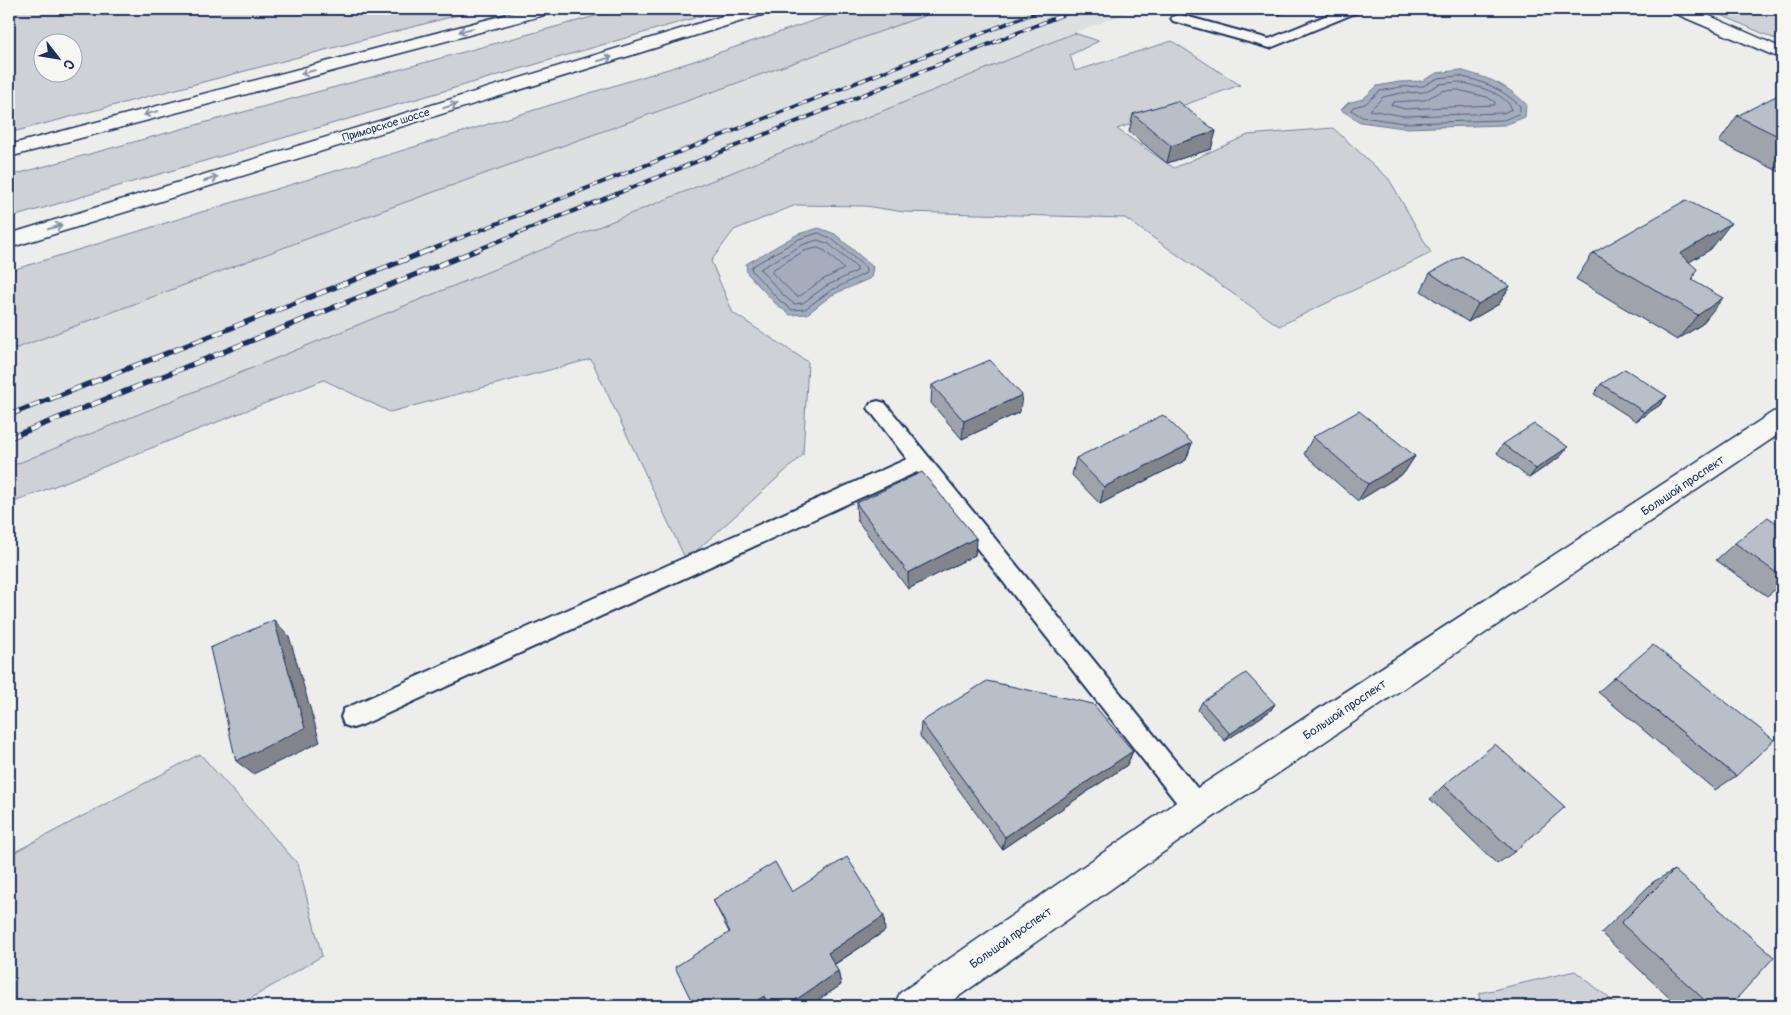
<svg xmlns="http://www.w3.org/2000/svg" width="1791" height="1015" font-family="Pangolin,sans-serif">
<rect width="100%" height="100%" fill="#edeeec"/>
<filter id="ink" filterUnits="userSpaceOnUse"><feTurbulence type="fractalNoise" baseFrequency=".02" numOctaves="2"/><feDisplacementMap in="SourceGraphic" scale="10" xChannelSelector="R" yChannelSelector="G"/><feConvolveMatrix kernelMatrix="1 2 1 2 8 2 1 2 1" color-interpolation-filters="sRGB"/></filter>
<g filter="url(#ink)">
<polygon fill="#dde0e1" points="943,9 1137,9 1074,33 1064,67 9,483 9,351 381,211"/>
<g fill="#ced2d7" stroke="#74809a" fill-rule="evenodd">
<path d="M 9,9 L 481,9 L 9,133 ZM 72,42 L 72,72 L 42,72 L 42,42 Z"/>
<polygon points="621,9 725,9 9,218 9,176"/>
<polygon points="848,9 943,9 381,211 9,351 9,271 691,62"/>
<polygon points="1708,9 1782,9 1782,42"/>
<polygon points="1074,33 1099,41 1070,55 1075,71 1172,41 1240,85 1117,129 1174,168 1248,135 1333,128 1389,179 1431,253 1279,326 1125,218 904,212 865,206 796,205 734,230 711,261 733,313 808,362 803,455 686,560 591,359 390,412 324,380 9,504 9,467"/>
<polygon points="200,754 298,864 322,956 238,1006 9,1006 9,855"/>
<polygon points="1575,971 1619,1006 1478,1006 1480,993"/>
</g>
<g fill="#a5acbc" stroke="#6e7a96">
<path d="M 1460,70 C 1490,79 1503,82 1526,104 L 1525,117 L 1505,125 L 1404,128 L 1360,122 L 1341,110 L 1348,103 L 1363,99 L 1377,86 L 1399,82 L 1422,81 L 1437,73 Z"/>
<polygon points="819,228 835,234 873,267 871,278 832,295 807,314 790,315 775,303 747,273 746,264 798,234"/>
</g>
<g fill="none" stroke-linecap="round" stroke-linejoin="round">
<g stroke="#526184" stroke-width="1">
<path d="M 1459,76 C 1483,81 1502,89 1520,106 L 1520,113 L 1504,120 L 1404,123 L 1362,117 L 1351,110 L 1353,107 L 1365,104 L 1380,91 L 1400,87 L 1423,86 L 1438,78 Z"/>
<path d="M 1459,82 C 1476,86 1504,92 1512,109 L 1503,113 L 1404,116 L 1370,110 L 1383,97 L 1401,93 L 1424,92 L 1440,84 Z"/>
<polygon points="1458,90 1487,97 1495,102 1495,105 1405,109 1391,105 1393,102 1425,100 1442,91"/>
<polygon points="819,233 832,239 866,268 866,273 830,291 805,309 792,310 779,300 752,271 751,267 799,239"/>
<polygon points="818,240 829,244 857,268 857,271 826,286 803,303 794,304 783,295 760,269 802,245"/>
<polygon points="818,248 825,251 844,269 822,280 800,296 796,296 772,273 772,270 804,251"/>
</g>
<g stroke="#1b2f5e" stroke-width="4">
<g id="service">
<polygon points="1342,9 1360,9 1358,12 1270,48 1173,21 1171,18 1178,14 1269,39"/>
<polygon points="878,401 885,403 1206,799 1210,808 1206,817 1197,821 1188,817 917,472 362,725 353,728 344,725 341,717 344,709 907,459 868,408 871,403"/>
</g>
</g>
<g stroke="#1b2f5e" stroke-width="3">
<g id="minor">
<polygon points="1672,9 1694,9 1782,48 1782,59 1674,13"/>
<polygon points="1782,410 1782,432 1209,820 945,1006 894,1006 900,993 1185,796 1773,412"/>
</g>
</g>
<g stroke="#1b2f5e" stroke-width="3">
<g id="primary">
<polygon points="527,9 554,9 552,13 9,157 9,145"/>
<polygon points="746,9 770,9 768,13 9,248 9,234"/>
</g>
</g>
<use href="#service" fill="#f6f6f2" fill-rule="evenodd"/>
<use href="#minor" fill="#f6f6f2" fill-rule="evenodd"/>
<use href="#primary" fill="#f6f6f2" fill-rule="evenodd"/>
<g stroke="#1b2f5e" stroke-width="4">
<g id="rail-far1">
<polyline points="427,251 1044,9"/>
<polyline points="474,251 1077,9"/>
</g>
</g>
<g stroke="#1b2f5e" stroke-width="5.5">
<g id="rail">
<polyline points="9,415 430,250"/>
<polyline points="9,438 477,250"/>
</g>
</g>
<use href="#rail-far1" stroke="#f6f6f2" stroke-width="2.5" stroke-dasharray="8" stroke-linecap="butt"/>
<use href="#rail" stroke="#f6f6f2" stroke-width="4" stroke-dasharray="11" stroke-linecap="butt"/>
</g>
<g fill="#9fa4ac" stroke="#1b2f5e">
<polygon points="1266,9 1294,9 1279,15"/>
<polygon points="1782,97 1782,173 1719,142 1737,116"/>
<polygon points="1133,114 1216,131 1211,149 1167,163 1129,132"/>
<polygon points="1711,249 1689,262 1702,324 1677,340 1576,279 1593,253"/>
<polygon points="1430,273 1510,286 1499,304 1468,322 1421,291"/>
<polygon points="1601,384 1667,396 1660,405 1636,421 1594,394"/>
<polygon points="932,385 1020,412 962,439 931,403"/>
<polygon points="1313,437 1415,456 1404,473 1358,501 1304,454"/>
<polygon points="1192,443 1186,460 1100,504 1072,475 1076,458"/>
<polygon points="1503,444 1568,447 1561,456 1529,478 1497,453"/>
<polygon points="856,503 976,538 975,555 908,589 857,520"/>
<polygon points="1782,527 1782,584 1767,596 1716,560 1735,543"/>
<polygon points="1615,677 1736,776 1715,790 1598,692"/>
<polygon points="1202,702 1275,704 1270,711 1225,741 1198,710"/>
<polygon points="921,722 1133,751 1127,765 1002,849 920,736"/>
<polygon points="1444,785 1514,852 1497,864 1430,799"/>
<polygon points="1674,870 1730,1006 1678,1006 1601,933 1653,882"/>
<polygon points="792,892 885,931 834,965 838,971 841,985 809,1006 694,1006 729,932 713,900"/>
</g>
<g fill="#82868c" stroke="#1b2f5e">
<polygon points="1281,9 1294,9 1279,15"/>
<polygon points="1216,131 1211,149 1167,163 1171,146"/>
<polygon points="1731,223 1711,249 1661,279 1680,254"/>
<polygon points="1510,286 1499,304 1468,322 1478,304"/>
<polygon points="1723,298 1702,324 1677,340 1698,315"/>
<polygon points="1022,395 1020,412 962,439 964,421"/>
<polygon points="1667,396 1660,405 1636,421 1644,412"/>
<polygon points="1192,443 1186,460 1100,504 1104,487"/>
<polygon points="1568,447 1561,456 1529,478 1536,469"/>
<polygon points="1415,456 1404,473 1358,501 1368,484"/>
<polygon points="976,538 975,555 908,589 908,573"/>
<polygon points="274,620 289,636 320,742 253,774 236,761"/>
<polygon points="1275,704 1270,711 1225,741 1230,734"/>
<polygon points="1133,751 1127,765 1002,849 1005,837"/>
<polygon points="884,916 885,931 830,967 828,953"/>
<polygon points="838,971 841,985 809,1006 787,1006"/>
<polygon points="764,996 769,1006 749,1006"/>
</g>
<g fill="#b9bfc8" stroke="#1b2f5e">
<polygon points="1778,95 1782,97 1782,138 1737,116"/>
<polygon points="1177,101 1216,131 1171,146 1133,114"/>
<polygon points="1686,200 1731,223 1680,254 1697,269 1692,280 1723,298 1698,315 1593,253"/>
<polygon points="1462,256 1510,286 1478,304 1430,273"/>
<polygon points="990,360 1022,395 964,421 932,385"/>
<polygon points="1625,369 1667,396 1644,412 1601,384"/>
<polygon points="1359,411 1415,456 1368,484 1313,437"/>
<polygon points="1163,415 1192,443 1104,487 1076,458"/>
<polygon points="1534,424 1568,447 1536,469 1503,444"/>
<polygon points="922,472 976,538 908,573 856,503"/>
<polygon points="1768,517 1782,527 1782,577 1735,543"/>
<polygon points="274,620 305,728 236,761 210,648"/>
<polygon points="1653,645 1774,740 1736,776 1615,677"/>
<polygon points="1246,673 1275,704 1230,734 1202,702"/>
<polygon points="987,681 1093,704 1133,751 1005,837 921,722"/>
<polygon points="1495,744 1565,807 1514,852 1444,785"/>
<polygon points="847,857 884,916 828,953 838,971 787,1006 769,1006 764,996 749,1006 694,1006 675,967 730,932 713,900 775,862 792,892"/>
<polygon points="1674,870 1774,957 1730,1006 1711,1006 1621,923"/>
</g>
<defs><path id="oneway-shaft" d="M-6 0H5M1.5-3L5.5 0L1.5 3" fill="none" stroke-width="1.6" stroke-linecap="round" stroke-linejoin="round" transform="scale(1.25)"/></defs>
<g stroke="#8892a8">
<use href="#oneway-shaft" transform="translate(466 30) rotate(165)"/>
<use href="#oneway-shaft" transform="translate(605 59) rotate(-17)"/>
<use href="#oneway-shaft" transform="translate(308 72) rotate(165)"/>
<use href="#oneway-shaft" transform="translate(450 106) rotate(-17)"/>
<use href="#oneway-shaft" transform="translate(151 113) rotate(165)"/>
<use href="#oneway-shaft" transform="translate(211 179) rotate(-17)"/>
<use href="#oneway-shaft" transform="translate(55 227) rotate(-17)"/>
</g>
</g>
<g text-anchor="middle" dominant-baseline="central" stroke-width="4" stroke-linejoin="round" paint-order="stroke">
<g font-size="11" fill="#1b2f5e" stroke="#f6f6f2">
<text transform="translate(386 125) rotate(-17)">Приморское шоссе</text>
</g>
<g font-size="12" fill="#1b2f5e" stroke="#f6f6f2">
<text transform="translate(1683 486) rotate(-34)">Большой проспект</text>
<text transform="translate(1345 710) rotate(-34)">Большой проспект</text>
<text transform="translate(1011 938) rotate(-35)">Большой проспект</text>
</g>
</g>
<rect width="1791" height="1015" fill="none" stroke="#f6f6f2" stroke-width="30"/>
<rect x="15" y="15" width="1761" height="985" fill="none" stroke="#1b2f5e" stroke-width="2" filter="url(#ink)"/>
<g transform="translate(58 58) rotate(121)"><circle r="24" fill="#f6f6f2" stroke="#9ea6b7"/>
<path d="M0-4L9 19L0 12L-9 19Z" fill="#1b2f5e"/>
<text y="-8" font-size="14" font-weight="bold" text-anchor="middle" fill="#1b2f5e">С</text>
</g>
</svg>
